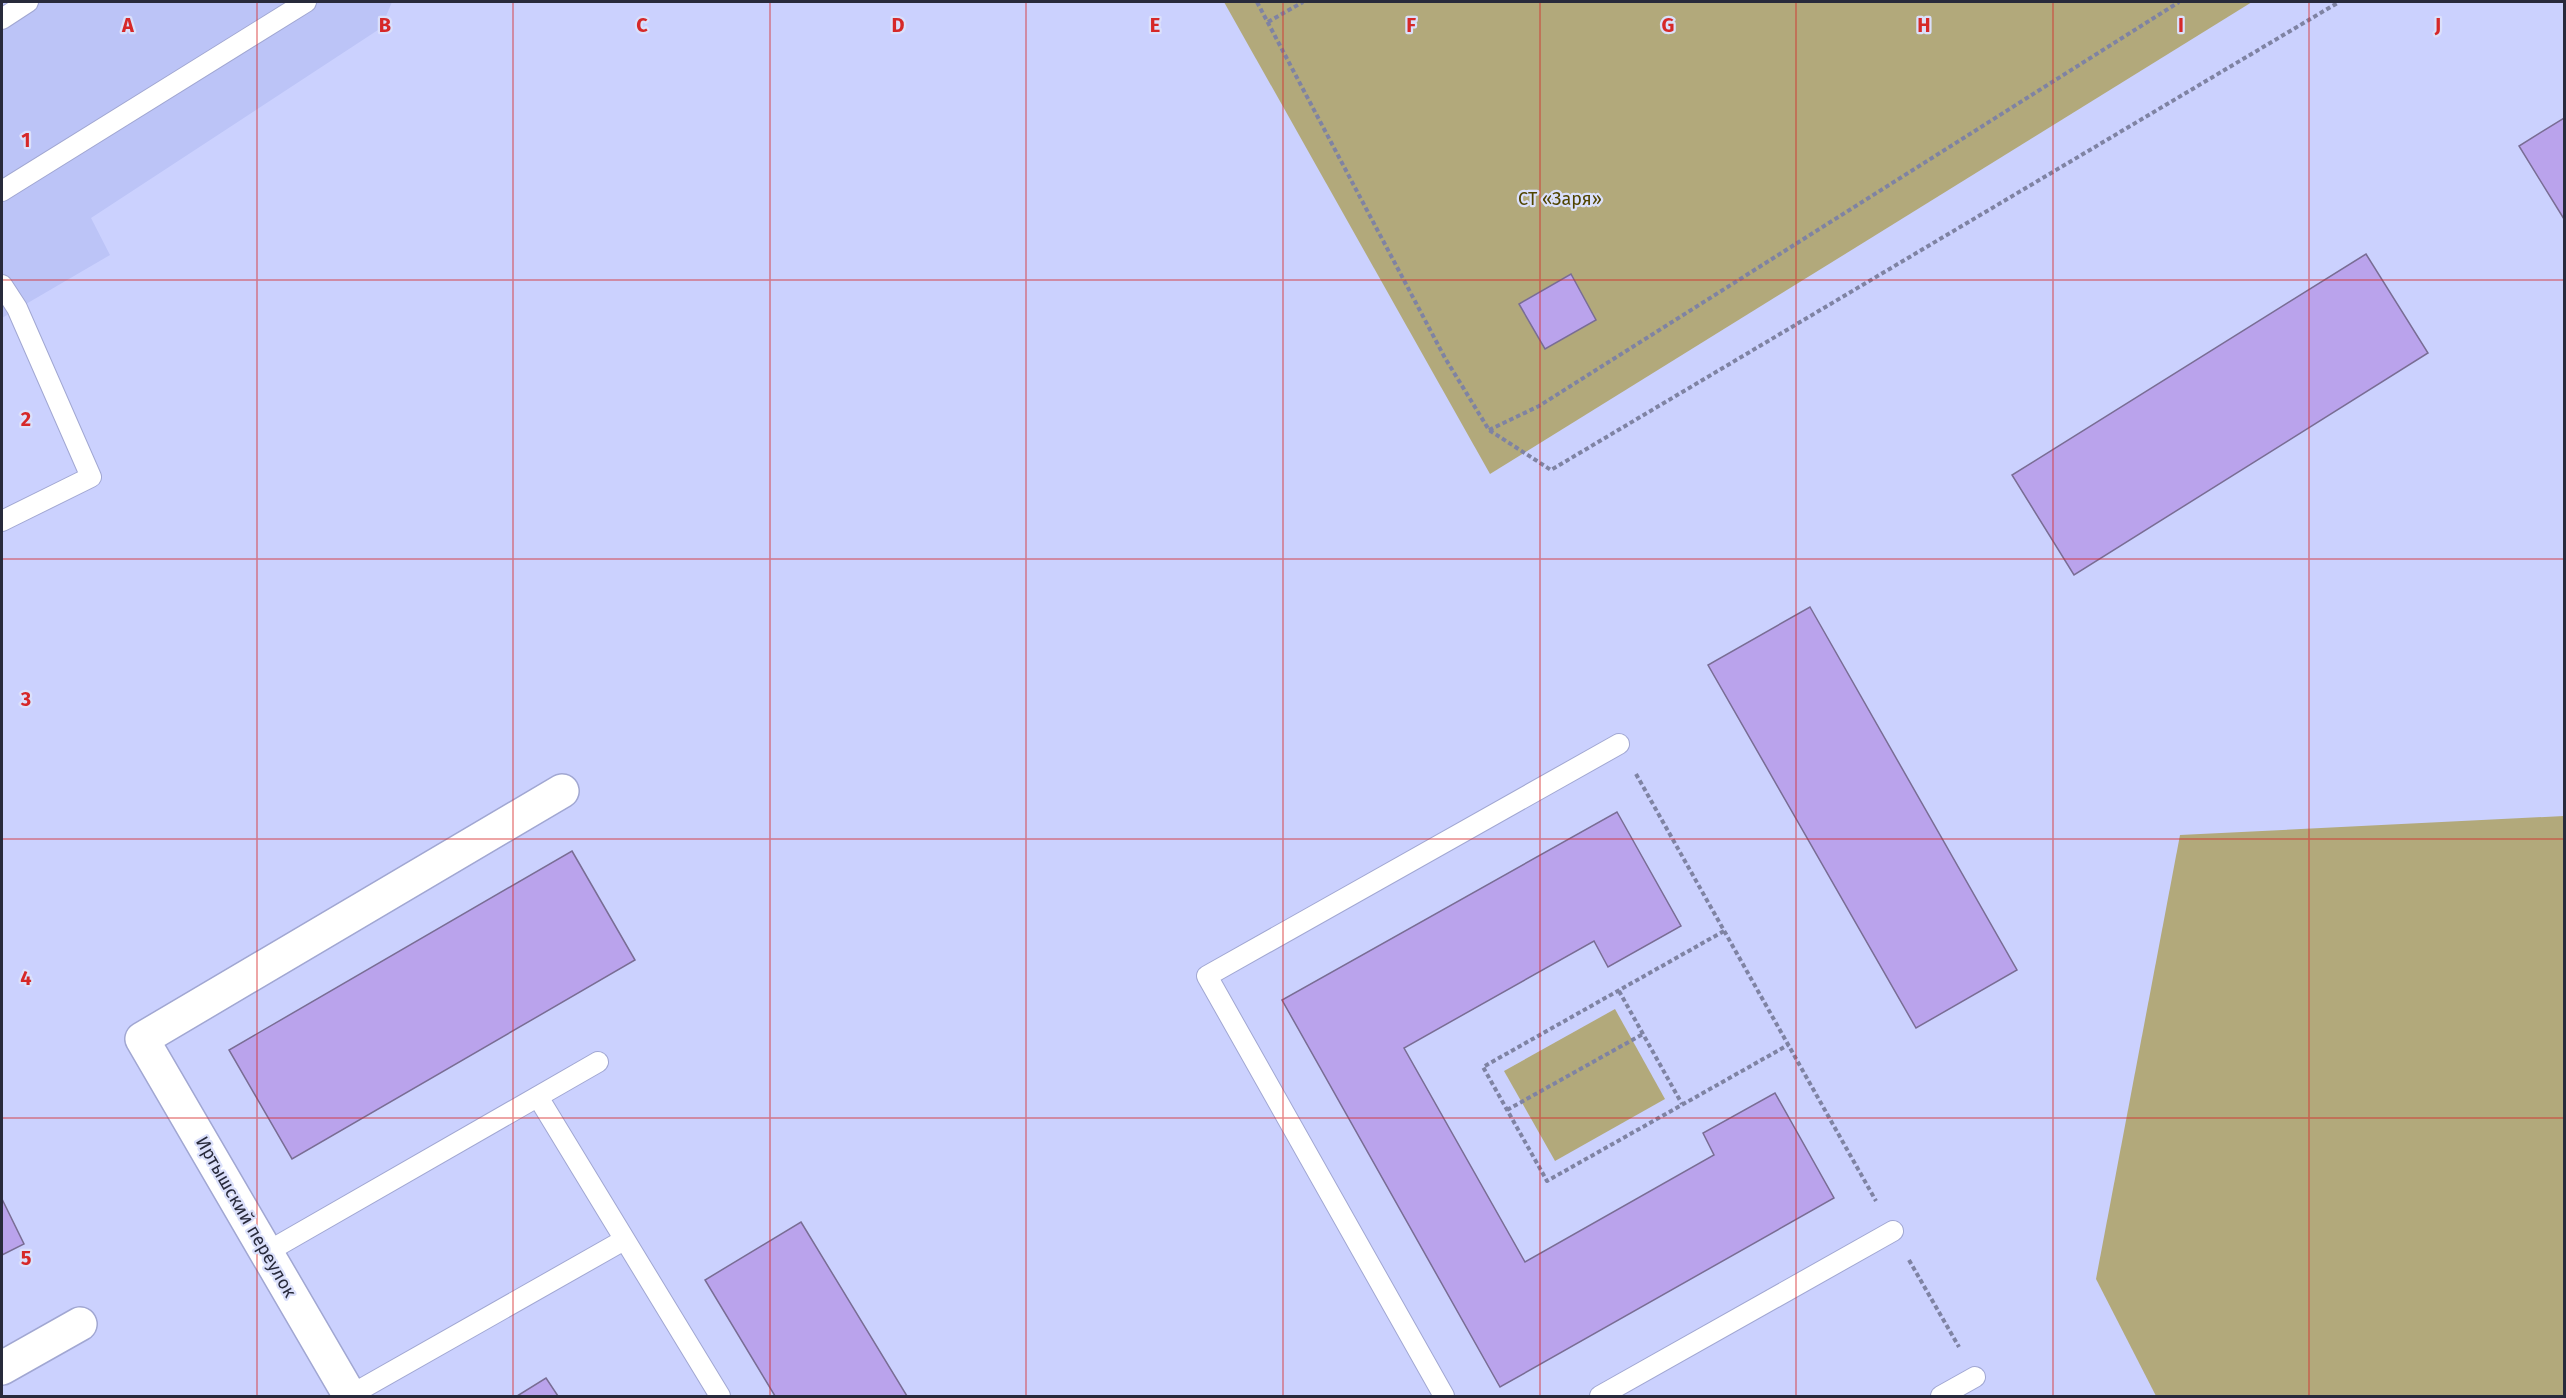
<svg xmlns="http://www.w3.org/2000/svg" width="2566" height="1398" font-family="'Fira Sans',sans-serif">
<rect width="100%" height="100%" fill="#cbd1fe"/>
<polygon fill="#bcc4f7" points="2,2 392,2 381,28 91,218 110,255 2,318"/>
<g fill="#b2a97b">
<polygon points="1224,2 2252,2 1490,474"/>
<polygon points="2564,816 2564,1396 2156,1396 2096,1279 2180,835"/>
<polygon points="1615,1009 1665,1099 1555,1161 1504,1071"/>
</g>
<g fill="#baa3ec" stroke="#796d94" stroke-width="1.5">
<polygon points="2564,118 2564,219 2519,146"/>
<polygon points="2366,254 2428,353 2074,575 2012,475"/>
<polygon points="1571,274 1596,320 1545,349 1519,304"/>
<polygon points="1810,607 2017,970 1916,1028 1708,665"/>
<polygon points="1617,812 1681,926 1608,967 1594,941 1404,1048 1525,1262 1714,1155 1703,1133 1775,1093 1834,1198 1500,1387 1282,1000"/>
<polygon points="572,851 635,960 292,1159 229,1050"/>
<polygon points="2,1199 24,1244 2,1255"/>
<polygon points="801,1222 907,1396 775,1396 705,1280"/>
<polygon points="546,1378 558,1396 517,1396"/>
</g>
<g fill="none" stroke-linecap="round" stroke-linejoin="round">
<g stroke="#a1a7d2" stroke-width="22">
<g id="lane">
<polyline points="2,19 28,2"/>
<polyline points="2,191 306,2"/>
<polyline points="2,285 17,308 91,477 2,521"/>
<polyline points="538,1097 720,1396"/>
<polyline points="267,1252 598,1062"/>
<polyline points="349,1396 624,1240"/>
<polyline points="1444,1396 1207,976 1619,744"/>
<polyline points="1600,1396 1893,1231"/>
<polyline points="1941,1396 1975,1377"/>
</g>
</g>
<g stroke="#a1a7d2" stroke-width="36">
<g id="street">
<polyline points="2,1368 80,1324"/>
<polyline points="350,1396 142,1039 562,791"/>
</g>
</g>
<g stroke="#7f83a3" stroke-width="4" stroke-dasharray="4.5 3" stroke-linecap="butt">
<polyline points="1257,2 1445,358 1489,430 1551,470 2339,2"/>
<polyline points="1268,22 1303,2"/>
<polyline points="1489,430 1539,406 2179,2"/>
<polyline points="1636,774 1876,1201"/>
<polyline points="1724,931 1483,1067 1547,1181 1788,1045"/>
<polyline points="1619,991 1682,1104"/>
<polyline points="1507,1110 1643,1034"/>
<polyline points="1909,1260 1959,1347"/>
</g>
<use href="#lane" stroke="#fff" stroke-width="20"/>
<use href="#street" stroke="#fff" stroke-width="33"/>
</g>
<path fill="none" stroke="#d62828" stroke-width="1.5" stroke-opacity="0.55" d="M 257,2 L 257,1396M 513,2 L 513,1396M 770,2 L 770,1396M 1026,2 L 1026,1396M 1283,2 L 1283,1396M 1540,2 L 1540,1396M 1796,2 L 1796,1396M 2053,2 L 2053,1396M 2309,2 L 2309,1396M 2,280 L 2564,280M 2,559 L 2564,559M 2,839 L 2564,839M 2,1118 L 2564,1118"/>
<g text-anchor="middle" dominant-baseline="central" stroke-width="4.5" stroke-linejoin="round" paint-order="stroke">
<g font-size="18" fill="#504400" stroke="#dbe0fb">
<text x="1560" y="199">СТ «Заря»</text>
</g>
<g font-size="18" fill="#282a3b" stroke="#dbe0fb">
<text transform="translate(246 1217) rotate(60)">Иртышский переулок</text>
</g>
</g>
<g font-size="20" text-anchor="middle" font-weight="bold" fill="#d62828" stroke="#dbe0fb" stroke-width="4.5" stroke-linejoin="round" paint-order="stroke">
<text x="128" y="32">A</text>
<text x="385" y="32">B</text>
<text x="642" y="32">C</text>
<text x="898" y="32">D</text>
<text x="1155" y="32">E</text>
<text x="1411" y="32">F</text>
<text x="1668" y="32">G</text>
<text x="1924" y="32">H</text>
<text x="2181" y="32">I</text>
<text x="2438" y="32">J</text>
<text x="26" y="147">1</text>
<text x="26" y="426">2</text>
<text x="26" y="706">3</text>
<text x="26" y="985">4</text>
<text x="26" y="1265">5</text>
</g>
<rect width="2566" height="1398" fill="none" stroke="#282a3b" stroke-width="6"/>
</svg>
